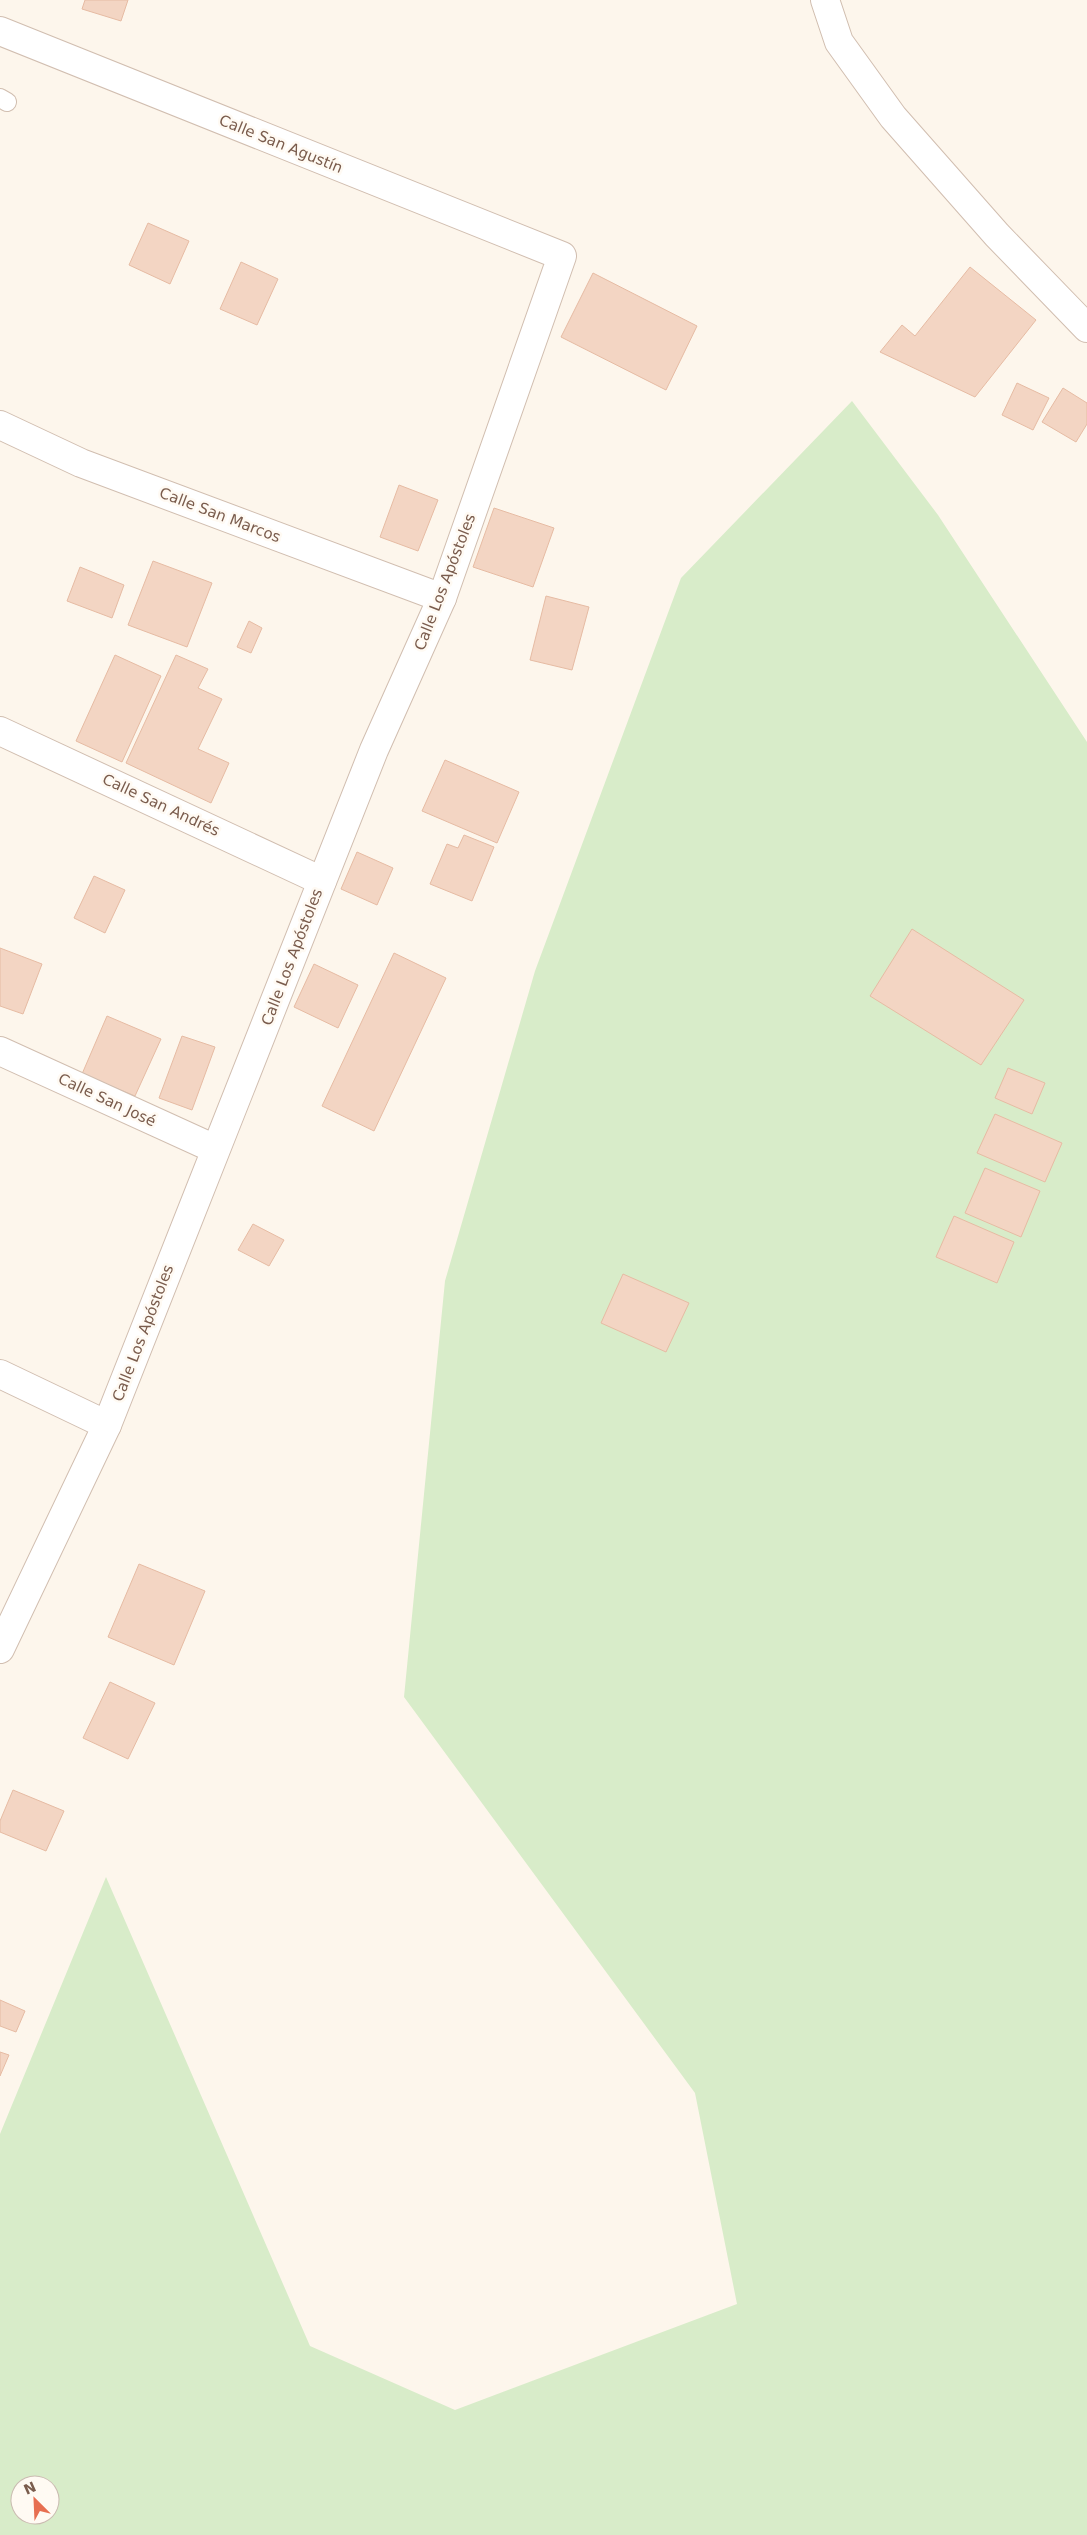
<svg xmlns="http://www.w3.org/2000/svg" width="1087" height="2535" font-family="'DejaVu Sans',sans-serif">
<rect width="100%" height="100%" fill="#fdf6ec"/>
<path fill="#d8ecc9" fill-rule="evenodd" d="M 852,401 L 938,515 L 1087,742 L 1087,2535 L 0,2535 L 0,2134 L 106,1877 L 310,2346 L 455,2410 L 737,2304 L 695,2093 L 404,1697 L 445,1281 L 535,971 L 681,578 ZM 20,2485 L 50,2485 L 50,2515 L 20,2515 Z"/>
<g fill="#f3d5c3" stroke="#e6bba3">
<polygon points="85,0 128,0 121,21 82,9"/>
<polygon points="148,223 189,241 170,284 129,265"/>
<polygon points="241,262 278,279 257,325 220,309"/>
<polygon points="970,267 1036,320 975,397 880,352 902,325 915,336"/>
<polygon points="593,273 697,326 666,390 561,337"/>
<polygon points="1017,383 1049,398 1033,430 1002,415"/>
<polygon points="1063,388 1087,403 1087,424 1076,442 1042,422"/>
<polygon points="399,485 438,500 418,551 380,537"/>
<polygon points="494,508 554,528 533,587 473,567"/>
<polygon points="153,561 212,583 187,647 128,625"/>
<polygon points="80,567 124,585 112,618 67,601"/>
<polygon points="546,596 589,607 572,670 530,660"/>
<polygon points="249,621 262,628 251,653 237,647"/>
<polygon points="115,655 161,676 122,762 76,741"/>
<polygon points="176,655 208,669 198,688 222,699 198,749 229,763 211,803 126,763"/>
<polygon points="445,760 519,792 497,843 422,811"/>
<polygon points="464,835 494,847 472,901 430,884 447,844 458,848"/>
<polygon points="357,852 393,868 377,905 341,889"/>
<polygon points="94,876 125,890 105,933 74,918"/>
<polygon points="912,929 1024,1000 981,1065 870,996"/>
<polygon points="0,948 42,964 23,1014 0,1006"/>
<polygon points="394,953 446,978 374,1131 322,1106"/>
<polygon points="314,964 358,985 338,1028 294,1007"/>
<polygon points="107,1016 161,1039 135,1096 82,1074"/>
<polygon points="182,1036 215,1047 192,1110 159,1098"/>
<polygon points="1008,1068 1045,1083 1032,1114 995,1098"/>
<polygon points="995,1114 1062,1143 1045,1182 977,1153"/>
<polygon points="985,1168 1040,1191 1021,1237 965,1213"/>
<polygon points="954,1216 1014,1242 997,1283 936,1257"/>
<polygon points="253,1224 284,1240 269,1266 238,1250"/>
<polygon points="623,1274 689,1303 666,1352 601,1323"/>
<polygon points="139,1564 205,1591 174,1665 108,1637"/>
<polygon points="110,1682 155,1703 128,1759 83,1738"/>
<polygon points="13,1790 64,1811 46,1851 0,1832 0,1821"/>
<polygon points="0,2000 25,2011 16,2032 0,2026"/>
<polygon points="0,2052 9,2055 0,2076"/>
</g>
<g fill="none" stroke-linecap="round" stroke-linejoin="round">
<g stroke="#d1beb0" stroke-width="20">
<polyline id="lane" points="0,98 7,102"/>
</g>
<g stroke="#d1beb0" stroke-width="30">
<g id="street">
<polyline points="825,0 839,42 893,117 997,235 1087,328"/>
<polyline points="0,31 562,256 442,598 374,750 107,1425 0,1649"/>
<polyline points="0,425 81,463 442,598"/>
<polyline points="0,731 322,881"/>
<polyline points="0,1051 215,1149"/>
<polyline points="0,1374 107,1425"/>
</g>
</g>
<use href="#lane" stroke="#fff" stroke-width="18"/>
<use href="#street" stroke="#fff" stroke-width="28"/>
</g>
<g text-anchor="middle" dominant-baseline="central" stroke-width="5" stroke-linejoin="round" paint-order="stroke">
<g font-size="15" fill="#7a5c4d" stroke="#fffaf3">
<text transform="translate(281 144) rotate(22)">Calle San Agustín</text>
<text transform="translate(220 515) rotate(21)">Calle San Marcos</text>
<text transform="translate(445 582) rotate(-69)">Calle Los Apóstoles</text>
<text transform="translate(161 805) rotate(25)">Calle San Andrés</text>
<text transform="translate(292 957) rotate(-69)">Calle Los Apóstoles</text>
<text transform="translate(107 1100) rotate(25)">Calle San José</text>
<text transform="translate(143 1333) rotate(-69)">Calle Los Apóstoles</text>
</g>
</g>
<g transform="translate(35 2500) rotate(336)"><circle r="24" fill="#fffaf3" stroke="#cabbb1"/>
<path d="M0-4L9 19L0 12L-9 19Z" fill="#e76f51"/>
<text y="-8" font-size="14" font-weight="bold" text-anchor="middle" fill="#7a5c4d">N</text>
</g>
</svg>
